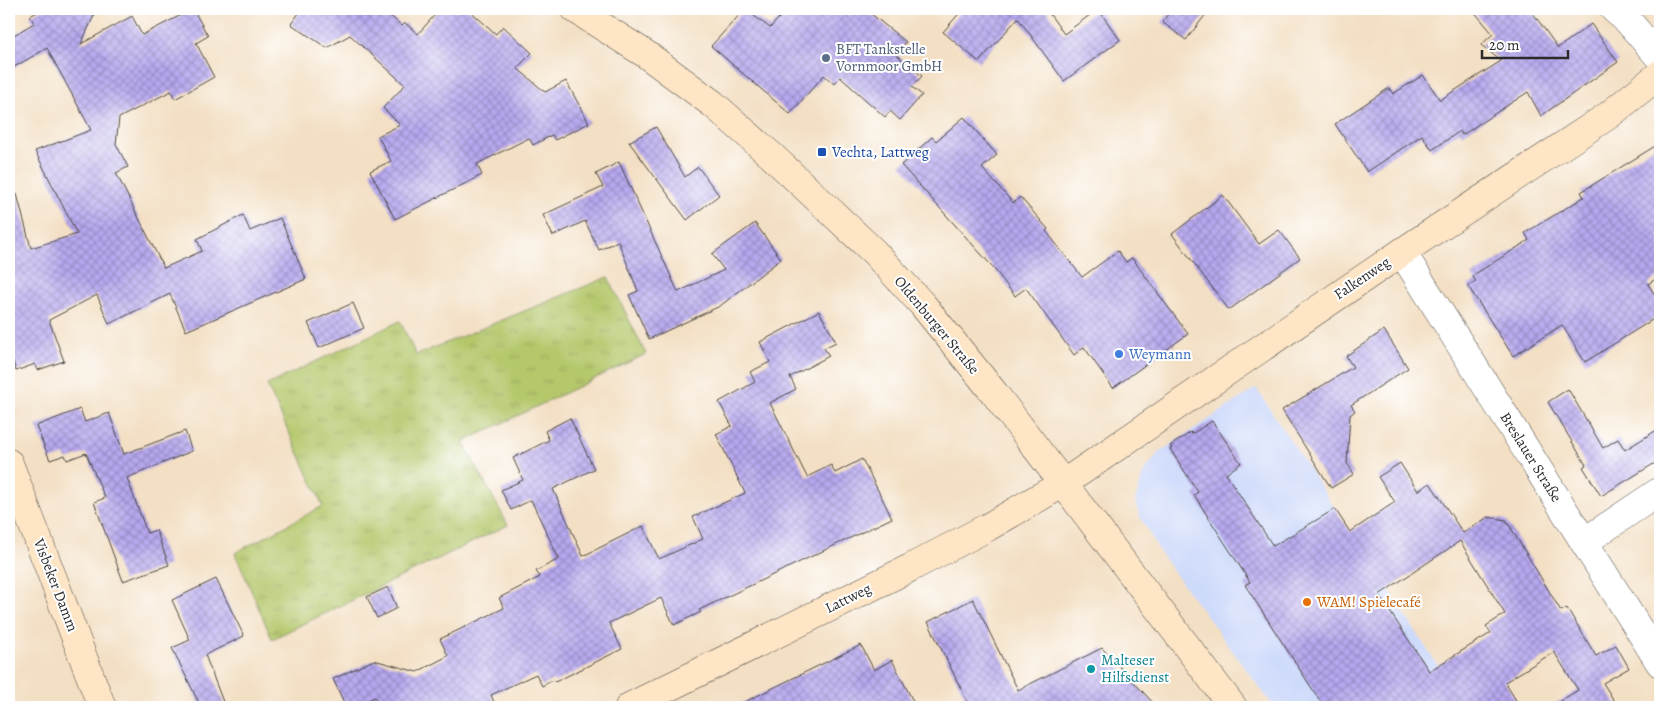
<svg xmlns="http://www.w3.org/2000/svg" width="1669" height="716" font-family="Alegreya,serif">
<defs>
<pattern id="grass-tufts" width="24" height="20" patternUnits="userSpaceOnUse" patternTransform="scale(1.25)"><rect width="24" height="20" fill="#b4c76b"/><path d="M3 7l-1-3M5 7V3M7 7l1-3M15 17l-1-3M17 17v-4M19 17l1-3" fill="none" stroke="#9bab5d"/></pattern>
<pattern id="building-cross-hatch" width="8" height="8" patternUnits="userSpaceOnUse" patternTransform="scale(1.25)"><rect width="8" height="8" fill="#b7a8ef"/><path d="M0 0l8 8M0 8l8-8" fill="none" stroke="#9589c2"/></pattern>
</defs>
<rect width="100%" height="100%" fill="#fff"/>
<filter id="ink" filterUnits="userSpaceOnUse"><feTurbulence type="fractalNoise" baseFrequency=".02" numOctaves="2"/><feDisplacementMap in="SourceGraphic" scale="10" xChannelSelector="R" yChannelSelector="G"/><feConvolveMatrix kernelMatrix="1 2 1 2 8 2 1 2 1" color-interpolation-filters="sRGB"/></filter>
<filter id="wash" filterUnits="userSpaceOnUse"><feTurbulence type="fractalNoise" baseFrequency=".0096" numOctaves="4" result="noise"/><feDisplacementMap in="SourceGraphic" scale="20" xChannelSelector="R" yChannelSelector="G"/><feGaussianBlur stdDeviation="1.12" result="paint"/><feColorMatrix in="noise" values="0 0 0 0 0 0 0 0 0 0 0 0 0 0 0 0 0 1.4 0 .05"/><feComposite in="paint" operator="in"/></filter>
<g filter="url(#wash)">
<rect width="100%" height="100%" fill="#f3dfc3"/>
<polygon fill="#cedafa" points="1256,388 1465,707 1274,707 1162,556 1140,517 1135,501 1143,474 1158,453"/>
<polygon fill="url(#grass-tufts)" stroke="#70794b" points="608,277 646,354 463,442 508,525 272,639 235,553 323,506 267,385 400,321 416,355"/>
<g id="blocks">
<g fill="url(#building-cross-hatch)" fill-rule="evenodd">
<polygon points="43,9 97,9 81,44 132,16 142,35 193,9 208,36 196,43 214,77 175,99 171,91 119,118 116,144 128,167 116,173 164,268 202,251 197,239 243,215 250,231 280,218 306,279 186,331 170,294 109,324 97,295 49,320 64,361 38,370 35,364 16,371 9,350 9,195 17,194 31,248 77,234 35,151 91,130 47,48 9,70 9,38 34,23 30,16"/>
<polygon points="302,9 371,9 382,16 387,13 402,26 405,23 418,34 440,9 468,9 496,34 503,26 532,53 517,68 545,92 566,81 589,123 555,140 552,135 533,145 529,138 477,164 482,175 395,219 370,171 391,161 378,136 400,125 383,108 405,85 350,35 327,48 291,24"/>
<polygon points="745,9 770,28 787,9 865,9 906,42 896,54 922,76 912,87 922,95 900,120 890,111 885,117 840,77 834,84 824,75 790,114 711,46"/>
<polygon points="963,9 1046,9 1064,34 1098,9 1120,40 1064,81 1018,18 979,62 943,32"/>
<polygon points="1172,9 1210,9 1186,40 1162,22"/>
<polygon points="1472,9 1530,9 1558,48 1591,24 1618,62 1541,116 1528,92 1462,135 1460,131 1432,150 1422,135 1367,172 1335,124 1389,88 1393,94 1423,75 1440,100 1501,61 1481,45 1493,34"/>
<polygon points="964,117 997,155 982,168 1013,203 1020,197 1048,229 1046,231 1082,277 1118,251 1126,262 1132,258 1188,334 1113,388 1084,347 1074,355 1026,288 1015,296 991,265 901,165 932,137 936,141"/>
<polygon points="656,127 685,177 698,167 719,195 687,220 629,142"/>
<polygon points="1660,143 1660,276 1648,284 1660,303 1660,315 1585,362 1562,325 1513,356 1468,286 1476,281 1472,276 1529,240 1525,233 1584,197 1581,192"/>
<polygon points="619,162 678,292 724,270 712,254 755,223 781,259 720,306 649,339 629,295 638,291 618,241 599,250 585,221 553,236 543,215 603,187 596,174"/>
<polygon points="1223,195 1259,244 1279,230 1300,258 1229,310 1172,234"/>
<polygon points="353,303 364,328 319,348 308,323"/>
<polygon points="819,311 836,342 824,348 829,356 790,377 796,389 770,403 807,477 831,465 835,473 862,459 892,518 699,610 701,612 674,625 661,598 609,623 622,649 555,682 553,680 542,686 536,674 491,695 496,707 380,707 375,697 352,707 346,707 333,679 374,660 417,672 448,656 440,639 504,608 499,598 540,577 536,571 559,559 531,500 511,510 501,490 523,480 513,458 549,440 545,431 570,418 594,469 553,489 583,556 643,526 659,559 703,539 693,517 745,493 716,434 732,426 719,402 755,382 750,372 770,362 760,342"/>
<polygon points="1384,330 1408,368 1351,405 1355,411 1350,415 1347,463 1354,474 1331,488 1282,410 1353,367 1346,356"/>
<polygon points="1568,389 1603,448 1618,439 1625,450 1660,428 1660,460 1601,496 1583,467 1586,465 1548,402"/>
<polygon points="80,409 85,422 109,413 124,454 185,431 192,451 127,478 147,533 156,530 169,565 123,581 94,502 105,498 86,453 67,460 65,455 50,460 36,426"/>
<path d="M 1212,421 L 1241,463 L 1226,474 L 1273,546 L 1335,509 L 1350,532 L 1395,502 L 1378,477 L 1400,463 L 1418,491 L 1430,483 L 1463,533 L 1488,517 L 1506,520 L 1561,611 L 1567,608 L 1596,656 L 1616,645 L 1629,668 L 1603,683 L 1618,707 L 1550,707 L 1578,690 L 1554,652 L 1505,682 L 1520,707 L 1324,707 L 1245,585 L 1250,582 L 1194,495 L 1198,492 L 1170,449 L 1172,448 L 1170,446 L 1191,432 L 1192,434 ZM 1460,541 L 1505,614 L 1486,626 L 1491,633 L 1429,671 L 1379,595 Z"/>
<polygon points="216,579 244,636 205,655 225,707 201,707 172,648 190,640 172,600"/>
<polygon points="388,587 397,608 377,618 367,597"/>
<polygon points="973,599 1018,690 1102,648 1157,707 970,707 928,622"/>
<polygon points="861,645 874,670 892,660 916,707 734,707"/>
</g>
</g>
</g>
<g filter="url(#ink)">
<use href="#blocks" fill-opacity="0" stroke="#494642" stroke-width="1"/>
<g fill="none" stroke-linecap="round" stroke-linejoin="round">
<g stroke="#494642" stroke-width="29">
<g id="street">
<polyline points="1614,9 1628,21 1660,58"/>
<polyline points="1402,252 1660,663"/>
<polyline points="1584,542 1660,491"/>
</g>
</g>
<g stroke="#494642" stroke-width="29">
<g id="secondary">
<polyline points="575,9 647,55 713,104 773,157 874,252 922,304 995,394 1233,707"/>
<polyline points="9,463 102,707"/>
<polyline points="629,707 910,568 988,527 1064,483 1402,252 1609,115 1660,74"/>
</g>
</g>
<use href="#street" stroke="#fff" stroke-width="28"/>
<use href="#secondary" stroke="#fde5c5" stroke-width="28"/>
</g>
</g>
<circle fill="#5c6f8a" stroke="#fff" stroke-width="2" cx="826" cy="58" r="5"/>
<rect fill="#1a4fb4" stroke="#fff" stroke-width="2" x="817" y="147" width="10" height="10" rx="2.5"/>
<circle fill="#3f7fe0" stroke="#fff" stroke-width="2" cx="1119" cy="354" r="5"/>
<circle fill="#e8710a" stroke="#fff" stroke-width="2" cx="1307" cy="602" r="5"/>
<circle fill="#0f9aa8" stroke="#fff" stroke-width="2" cx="1091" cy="669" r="5"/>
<g text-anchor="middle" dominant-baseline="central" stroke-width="4" stroke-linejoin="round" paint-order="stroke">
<g font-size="15" fill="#4e5e75" stroke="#fff" text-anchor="start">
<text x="836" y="49">BFT Tankstelle<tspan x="836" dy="17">Vornmoor GmbH</tspan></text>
</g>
<g font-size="15" fill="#164399" stroke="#fff" text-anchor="start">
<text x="832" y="152">Vechta, Lattweg</text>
</g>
<g font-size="15" fill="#2b2b2b" stroke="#fff">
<text transform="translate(1362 278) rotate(-34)">Falkenweg</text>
<text transform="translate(937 325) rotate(50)">Oldenburger Straße</text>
<text transform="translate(1531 457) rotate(58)">Breslauer Straße</text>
<text transform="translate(56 585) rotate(69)">Visbeker Damm</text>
<text transform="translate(848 598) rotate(-26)">Lattweg</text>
</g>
<g font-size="15" fill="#366cbe" stroke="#fff" text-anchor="start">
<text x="1129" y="354">Weymann</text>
</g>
<g font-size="15" fill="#c56008" stroke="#fff" text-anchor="start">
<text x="1317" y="602">WAM! Spielecafé</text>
</g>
<g font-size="15" fill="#0d838f" stroke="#fff" text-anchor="start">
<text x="1101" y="660">Malteser<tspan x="1101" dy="17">Hilfsdienst</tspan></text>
</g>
</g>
<rect width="1669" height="716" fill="none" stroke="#fff" stroke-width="30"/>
<path d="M1482 50v8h86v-8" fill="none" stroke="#2b2b2b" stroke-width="2.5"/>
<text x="1489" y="50" font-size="15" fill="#2b2b2b" stroke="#ffffff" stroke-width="4" paint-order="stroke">20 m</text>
</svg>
